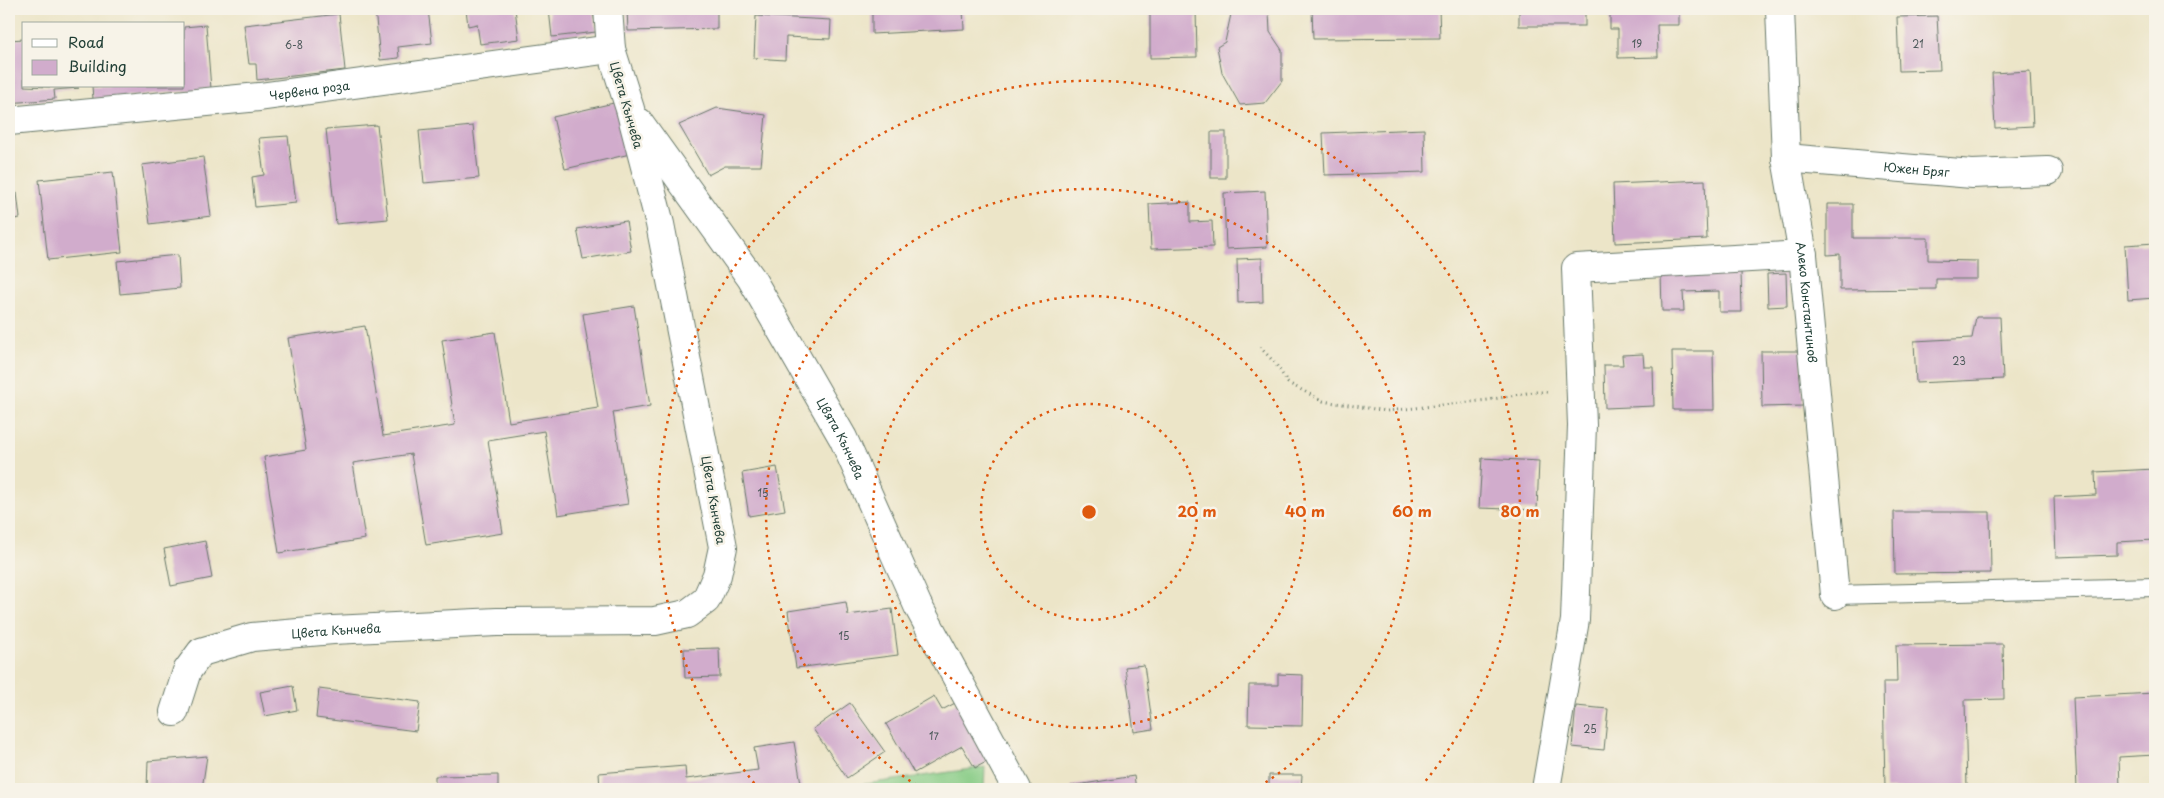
<svg xmlns="http://www.w3.org/2000/svg" width="2164" height="798" font-family="'Playpen Sans',sans-serif">
<rect width="100%" height="100%" fill="#f7f3e8"/>
<filter id="ink" filterUnits="userSpaceOnUse"><feTurbulence type="fractalNoise" baseFrequency=".02" numOctaves="2"/><feDisplacementMap in="SourceGraphic" scale="10" xChannelSelector="R" yChannelSelector="G"/><feConvolveMatrix kernelMatrix="1 2 1 2 8 2 1 2 1" color-interpolation-filters="sRGB"/></filter>
<filter id="wash" filterUnits="userSpaceOnUse"><feTurbulence type="fractalNoise" baseFrequency=".0096" numOctaves="4" result="noise"/><feDisplacementMap in="SourceGraphic" scale="20" xChannelSelector="R" yChannelSelector="G"/><feGaussianBlur stdDeviation="1.12" result="paint"/><feColorMatrix in="noise" values="0 0 0 0 0 0 0 0 0 0 0 0 0 0 0 0 0 1.4 0 .05"/><feComposite in="paint" operator="in"/></filter>
<g filter="url(#wash)">
<rect width="100%" height="100%" fill="#ece5c8"/>
<polygon fill="#88cc86" stroke="#54845d" points="985,767 984,789 831,789"/>
<g id="blocks">
<g fill="#d1accc">
<polygon points="375,9 428,9 432,43 398,47 399,58 380,60"/>
<polygon points="466,9 515,9 519,39 480,44 477,24 468,26"/>
<polygon points="549,9 593,9 596,32 552,37"/>
<polygon points="627,9 717,9 717,29 628,31"/>
<polygon points="963,9 964,29 872,34 872,13"/>
<polygon points="1150,9 1196,9 1197,57 1150,58"/>
<polygon points="1312,9 1439,9 1440,38 1313,39"/>
<rect x="1519" y="9" width="66" height="17"/>
<polygon points="1610,9 1679,9 1679,25 1657,25 1658,57 1618,58 1618,29 1610,29"/>
<polygon points="1269,12 1270,32 1282,50 1282,81 1265,103 1240,105 1222,73 1217,47 1225,42 1231,14"/>
<polygon points="339,14 345,70 257,80 256,64 249,64 244,25"/>
<polygon points="756,16 831,20 830,39 786,37 785,60 754,58"/>
<polygon points="1937,16 1940,70 1899,71 1897,17"/>
<polygon points="206,25 211,89 93,99 92,86 184,86 184,27"/>
<polygon points="24,39 24,86 79,88 54,90 55,99 9,103 9,40"/>
<polygon points="2030,71 2033,126 1995,128 1992,73"/>
<polygon points="618,102 630,154 565,169 553,117"/>
<polygon points="717,108 766,115 761,166 725,166 708,175 679,125"/>
<polygon points="377,125 388,219 336,224 326,129"/>
<polygon points="473,126 479,178 424,183 419,131"/>
<polygon points="1424,129 1425,172 1325,175 1323,133"/>
<rect x="1211" y="132" width="15" height="46"/>
<polygon points="288,136 296,203 255,207 252,177 264,175 259,138"/>
<polygon points="203,157 211,216 150,224 142,165"/>
<polygon points="113,172 122,252 48,260 39,180"/>
<polygon points="1705,180 1707,239 1615,243 1613,184"/>
<polygon points="1265,191 1267,247 1226,249 1224,193"/>
<polygon points="17,193 20,218 9,220 9,194"/>
<polygon points="1190,202 1190,222 1212,221 1213,247 1151,249 1149,204"/>
<polygon points="1827,204 1853,204 1853,238 1928,238 1928,260 1977,261 1977,279 1936,279 1936,289 1840,290 1840,254 1827,255"/>
<polygon points="626,221 631,251 583,259 577,229"/>
<polygon points="2155,243 2155,298 2128,300 2125,245"/>
<polygon points="178,255 180,288 120,294 117,261"/>
<polygon points="1262,258 1263,302 1238,303 1237,259"/>
<polygon points="1741,271 1742,312 1719,312 1719,291 1683,292 1684,311 1662,311 1661,273"/>
<polygon points="1786,273 1787,306 1768,307 1767,274"/>
<polygon points="634,306 650,406 613,412 628,504 558,515 544,431 488,440 503,533 426,545 411,454 353,463 365,539 279,553 264,457 306,450 288,338 365,326 383,436 455,425 442,340 495,332 509,422 598,408 583,314"/>
<polygon points="1976,317 2000,317 2003,379 1916,383 1914,341 1972,338"/>
<polygon points="1672,351 1713,351 1714,410 1673,410"/>
<polygon points="1761,351 1802,351 1803,406 1762,407"/>
<polygon points="1643,354 1644,367 1653,367 1654,406 1605,408 1604,365 1623,365 1622,355"/>
<polygon points="1482,458 1539,461 1537,510 1479,508"/>
<polygon points="777,467 785,510 749,516 742,473"/>
<polygon points="2155,469 2155,540 2117,542 2117,555 2056,557 2054,497 2096,495 2095,472"/>
<polygon points="1894,512 1990,512 1991,573 1895,574"/>
<polygon points="205,541 212,578 171,586 164,549"/>
<polygon points="846,602 848,615 892,609 898,655 796,668 788,611"/>
<polygon points="2003,644 2004,699 1965,700 1967,789 1885,789 1883,682 1897,682 1896,645"/>
<polygon points="719,648 720,677 685,678 684,649"/>
<polygon points="1144,665 1153,729 1134,732 1125,667"/>
<polygon points="1278,674 1303,675 1302,726 1248,725 1249,685 1278,685"/>
<polygon points="293,686 297,710 265,716 260,692"/>
<polygon points="319,689 420,702 416,731 316,718"/>
<polygon points="2155,693 2155,755 2119,757 2120,789 2077,789 2073,697"/>
<polygon points="934,696 942,710 957,702 990,760 975,768 962,746 914,773 886,724"/>
<polygon points="850,703 885,752 847,778 813,729"/>
<polygon points="1576,706 1608,709 1604,750 1572,747"/>
<polygon points="794,742 802,789 600,789 599,773 685,766 686,779 758,770 754,748"/>
<polygon points="207,756 202,789 147,789 148,761"/>
<polygon points="498,775 498,789 435,789 435,776"/>
<polygon points="1269,775 1302,775 1301,789 1269,789"/>
<polygon points="1134,776 1136,789 1072,789 1071,786"/>
</g>
</g>
</g>
<g filter="url(#ink)">
<use href="#blocks" fill-opacity="0" stroke="#677868" stroke-width="1"/>
<g fill="none" stroke-linecap="round" stroke-linejoin="round">
<g stroke="#677868" stroke-width="20">
<polyline id="service" points="1835,595 2155,587"/>
</g>
<g stroke="#677868" stroke-width="30">
<g id="minor">
<path id="s1" d="M 1780,9 L 1786,158 L 1803,255 L 1835,595"/>
<path id="s2" d="M 9,121 L 259,97 L 611,49"/>
<path id="s3" d="M 639,122 L 751,278 L 843,438 L 918,606 L 1017,789"/>
<path id="s4" d="M 1786,158 L 1972,174 L 2048,171"/>
<path id="s5" d="M 174,712 L 187,671 L 201,652 L 252,637 L 333,630 L 497,622 L 655,621 L 687,614 L 706,600 L 717,575 L 723,547 L 660,224 L 630,109 L 611,49 L 608,9"/>
<polyline points="1546,789 1575,620 1582,425 1576,268 1803,255"/>
</g>
</g>
<polyline stroke="#677868" stroke-width="3" stroke-dasharray="1 4" stroke-linecap="butt" points="1260,347 1275,363 1288,383 1323,401 1387,411 1488,400 1533,392 1549,392"/>
<use href="#service" stroke="#fff" stroke-width="18"/>
<use href="#minor" stroke="#fff" stroke-width="28"/>
</g>
</g>
<g fill="none" stroke="#de580e" stroke-width="2.5" stroke-dasharray="2.5 5">
<circle cx="1089" cy="512" r="108"/>
<circle cx="1089" cy="512" r="216"/>
<path d="M923 789A323 323 0 1 1 1255 789"/>
<path d="M759 789A431 431 0 1 1 1419 789"/>
</g>
<g text-anchor="middle" dominant-baseline="central" stroke-width="5" stroke-linejoin="round" paint-order="stroke">
<g font-size="10" fill="#4c595a">
<text x="1637" y="43">19</text>
<text x="1918" y="43">21</text>
<text x="294" y="44">6-8</text>
<text x="1959" y="360">23</text>
<text x="763" y="492">15</text>
<text x="844" y="635">15</text>
<text x="1590" y="728">25</text>
<text x="934" y="735">17</text>
</g>
<g font-size="12" fill="#1f3d34" stroke="#f7f3e8">
<text stroke="none"><textPath href="#s2" startOffset="302">Червена роза</textPath></text>
<text transform="translate(627 105) rotate(74)">Цвета Кънчева</text>
<text stroke="none"><textPath href="#s4" startOffset="131">Южен Бряг</textPath></text>
<text stroke="none"><textPath href="#s1" startOffset="295">Алеко Константинов</textPath></text>
<text stroke="none"><textPath href="#s3" startOffset="376">Цвята Кънчева</textPath></text>
<text transform="translate(714 500) rotate(80)">Цвета Кънчева</text>
<text stroke="none"><textPath href="#s5" startOffset="204">Цвета Кънчева</textPath></text>
</g>
</g>
<circle cx="1089" cy="512" r="8" fill="#de580e" stroke="#f7f3e8" stroke-width="2.5"/>
<g font-size="15" text-anchor="middle" font-weight="bold" fill="#de580e" stroke="#f7f3e8" stroke-width="5" stroke-linejoin="round" paint-order="stroke">
<text x="1197" y="517">20 m</text>
<text x="1305" y="517">40 m</text>
<text x="1412" y="517">60 m</text>
<text x="1520" y="517">80 m</text>
</g>
<rect width="2164" height="798" fill="none" stroke="#f7f3e8" stroke-width="30"/>
<rect x="22" y="22" width="162" height="65" fill="#f7f3e8" stroke="#a1aaa0"/>
<rect x="32" y="39" width="25" height="8" fill="#ffffff" stroke="#a1aaa0"/>
<text x="68" y="48" font-size="15" fill="#1f3d34">Road</text>
<rect x="32" y="60" width="25" height="15" fill="#d1accc" stroke="#a1aaa0"/>
<text x="68" y="72" font-size="15" fill="#1f3d34">Building</text>
</svg>
